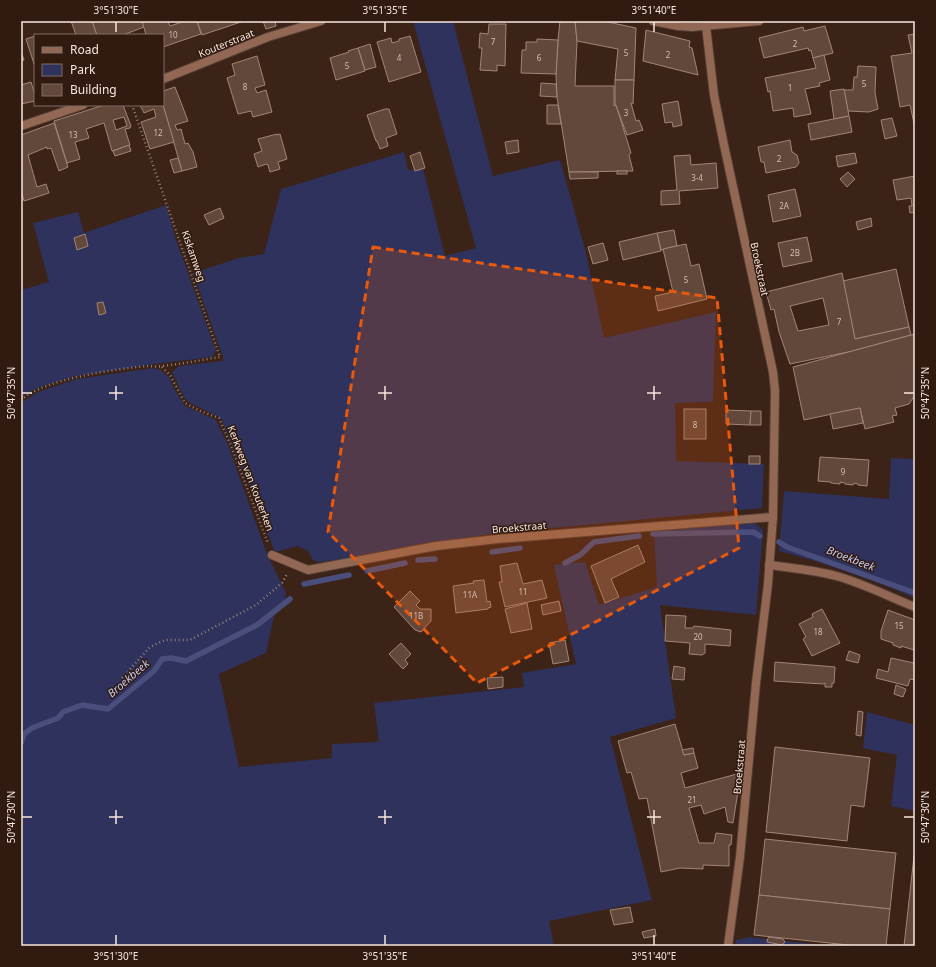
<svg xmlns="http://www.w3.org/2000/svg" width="936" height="967" font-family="'Noto Sans',sans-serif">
<rect width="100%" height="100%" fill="#3b2318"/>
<g fill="#2f325c">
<polygon points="413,21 453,21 493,176 560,160 585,249 604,338 716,312 713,402 675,403 676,461 764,464 762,508 490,534 429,543 362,557 318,562 313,560 308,551 298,546 275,552 221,418 190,403 184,397 172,372 179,366 223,361 223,357 193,273 239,258 264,254 281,189 404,152 408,170 423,168 445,256 476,248"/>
<polygon points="166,205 175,237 216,351 212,357 147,365 75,376 43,386 28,392 21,398 21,290 49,282 33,223 78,212 84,233"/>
<polygon points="153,368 160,370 169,377 175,390 185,406 216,420 228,445 267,554 286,593 285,604 274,616 266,653 219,674 239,767 332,758 332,744 379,742 374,703 524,687 522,673 576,664 554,565 585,562 599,605 657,587 654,530 751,523 758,525 763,531 756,615 660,605 676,718 610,737 652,900 549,921 554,946 21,946 21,403 38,392 77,379"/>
<path d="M 891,458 L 915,459 L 915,598 C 871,579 826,563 779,551 L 784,491 L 889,499 Z"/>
<polygon points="867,712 915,725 915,811 891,806 897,755 863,748"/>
<polygon points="749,937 831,946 735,946 736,940"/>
</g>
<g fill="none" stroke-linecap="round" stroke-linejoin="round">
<g stroke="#494e7c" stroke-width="5.5">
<polyline points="653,534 753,532 760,536"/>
<polyline points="779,542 787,547 915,593"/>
<polyline points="492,552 520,548"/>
<polyline points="418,560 435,559"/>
<polyline points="565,563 580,555 594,542 639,536"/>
<polyline points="367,571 405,563"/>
<polyline points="304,584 349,575"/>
<polyline points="21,743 24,734 32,728 58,718 63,712 82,705 108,709 154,671 162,659 171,658 186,661 257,625 290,599"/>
</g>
</g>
<g fill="#62473b" stroke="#a38577" fill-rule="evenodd">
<polygon points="71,21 92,21 97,35 76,35"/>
<polygon points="92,21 142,21 144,27 123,35 97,35"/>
<polygon points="142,21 168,21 170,26 185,21 197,21 201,34 163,47 163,35 146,35"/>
<polygon points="197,21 244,21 202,35"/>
<polygon points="263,21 275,21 276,26 266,29"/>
<polygon points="560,21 575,21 577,41 575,86 614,86 614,106 616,105 631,153 629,155 633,171 569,172 557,97 556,74 558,40"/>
<polygon points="575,21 603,21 636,28 634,80 615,80 618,49 577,41"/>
<polygon points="489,24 506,24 505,66 497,65 497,71 480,70 482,48 479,48 480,33 488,34"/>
<polygon points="825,26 833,53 813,58 811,50 809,51 808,48 764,58 759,38 803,27 804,31"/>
<polygon points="646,30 690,41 689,47 692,48 698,75 643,61"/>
<polygon points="915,34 915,128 910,105 900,107 891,56 912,53 908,35"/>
<polygon points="35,36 35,67 26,39"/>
<polygon points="410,36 421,72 389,82 377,42 391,38 392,43 399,41 399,39"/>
<polygon points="537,39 558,40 556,74 521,73 522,50 526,50 526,42 537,42"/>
<polygon points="370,44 376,67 365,70 358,48"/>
<polygon points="358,48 365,71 336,80 330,58 349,52 348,51"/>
<polygon points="21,51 24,60 21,61"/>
<polygon points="824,55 830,80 819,83 820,86 805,89 811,114 794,117 793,108 773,111 770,91 768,92 765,78 816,68 813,58"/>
<polygon points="257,56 265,85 255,88 257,93 266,90 272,112 253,117 251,111 238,114 227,78 235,75 232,64"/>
<polygon points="858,66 876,67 875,92 878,109 869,112 848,111 844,90 853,90 854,77 857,77"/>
<polygon points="615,80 634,80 633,104 631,103 636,121 639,120 643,130 627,135 615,103"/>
<polygon points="31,82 35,95 35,101 21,104 21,85"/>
<polygon points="541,83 556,84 557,97 540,96"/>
<polygon points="175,87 188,121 175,125 177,130 181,129 185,144 188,143 193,152 197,167 182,171 163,105 163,91"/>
<polygon points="844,89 849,116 834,119 830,91"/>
<polygon points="678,101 682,125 673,127 672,122 665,123 662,104"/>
<path d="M 104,105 L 123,105 L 131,126 L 130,128 L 125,129 L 130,145 L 112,151 L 104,123 L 86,129 L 89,138 L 75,142 L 80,159 L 67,163 L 54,121 ZM 124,117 L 127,126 L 116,130 L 113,120 Z"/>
<polygon points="140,105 163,105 174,142 150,149 141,122 156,117 154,109 144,113"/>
<polygon points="547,105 558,105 561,124 547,124"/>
<polygon points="385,109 389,109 397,134 386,138 388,146 380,149 377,141 376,141 367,115"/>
<polygon points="849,116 852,132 811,140 808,124"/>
<polygon points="892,118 897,136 885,139 881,120"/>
<polygon points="54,123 68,167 59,171 51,148 47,149 47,147 28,155 37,187 46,184 49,193 24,201 21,190 21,135"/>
<polygon points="277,134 277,135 280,134 287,159 278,162 280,169 270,172 268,165 266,164 258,167 254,154 262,151 258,139"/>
<polygon points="518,140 519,152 507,154 505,142"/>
<polygon points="790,140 792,152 797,155 799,163 796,167 766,173 764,162 761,162 758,147"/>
<polygon points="129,145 131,151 115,156 113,151"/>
<polygon points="420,152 425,168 415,171 410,156"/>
<polygon points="855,153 857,163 838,167 836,156"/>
<polygon points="690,155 691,165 716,163 718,188 679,191 680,204 661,205 661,191 677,190 674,156"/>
<polygon points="178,158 182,171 174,173 170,160"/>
<rect x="617" y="171" width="10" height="3"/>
<polygon points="569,172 598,172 598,178 570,179"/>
<polygon points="848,172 855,179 847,187 840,179"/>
<polygon points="915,176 915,212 910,213 909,206 912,206 911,198 897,200 893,180"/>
<polygon points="795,189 801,216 773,222 768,195"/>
<polygon points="220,208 224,218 209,225 204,215"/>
<polygon points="871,218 872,226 858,230 856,222"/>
<polygon points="674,230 677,246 661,250 657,233"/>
<polygon points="657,233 661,251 623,260 619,242"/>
<polygon points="85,234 88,246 77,250 74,238"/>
<polygon points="807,237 812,261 783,267 778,243"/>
<polygon points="603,243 608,260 593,264 588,247"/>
<polygon points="686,244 691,266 699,264 707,299 658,311 655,296 673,292 663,249"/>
<polygon points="896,269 909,327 855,339 843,281"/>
<path d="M 842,273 L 855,339 L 909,327 L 911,335 L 853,351 L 790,364 L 779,332 L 774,309 L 771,310 L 766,292 ZM 823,298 L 829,325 L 798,331 L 790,306 Z"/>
<polygon points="103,302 106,313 99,315 97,303"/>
<polygon points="915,334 915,386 914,387 915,395 909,404 895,408 897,415 892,416 894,422 865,429 860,408 804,420 793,367"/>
<polygon points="860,408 863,423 833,429 830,414"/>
<rect x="684" y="409" width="22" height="30"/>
<polygon points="726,410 751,411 750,425 726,424"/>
<polygon points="751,411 761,411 761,425 750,425"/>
<rect x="749" y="456" width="11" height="8"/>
<polygon points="820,457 869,460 867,486 858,485 858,484 854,483 853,485 845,484 845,483 840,482 840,484 831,483 831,482 818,481"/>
<polygon points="638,545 645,562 611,579 619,597 605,603 591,566"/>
<polygon points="517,563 523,584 542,580 547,598 505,607 499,582 502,582 500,566"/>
<polygon points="484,580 487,602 490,601 491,607 488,608 488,609 456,613 453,586 474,583 473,581"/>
<polygon points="410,591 420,601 416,605 420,609 431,609 431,621 421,632 415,630 394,607"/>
<polygon points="559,601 561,611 543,615 541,605"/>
<polygon points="527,603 532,629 511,633 505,609"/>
<polygon points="822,609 840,643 812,656 803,639 806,637 799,624 813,617 812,614"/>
<polygon points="888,610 915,620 914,650 901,646 901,648 893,645 893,643 881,639 881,631"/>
<polygon points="666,615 686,616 685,628 693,628 694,626 731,630 730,646 705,644 705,653 702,655 689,654 690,643 665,641"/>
<polygon points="565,640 569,661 553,664 549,643"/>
<polygon points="401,643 411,654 405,660 408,664 403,669 389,654"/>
<polygon points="849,651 860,655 858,663 846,660"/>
<polygon points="891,658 914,663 915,680 910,679 908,686 876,678 878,669 888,672"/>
<polygon points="775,662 835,667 834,683 832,683 832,687 825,687 825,683 824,684 774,681"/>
<polygon points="674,666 685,668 684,680 672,679"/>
<polygon points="503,677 503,687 488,689 487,678"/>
<polygon points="896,685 906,689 903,697 894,694"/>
<polygon points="858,711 863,712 861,736 856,735"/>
<polygon points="675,724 684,755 694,753 698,768 681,773 685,788 737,774 738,791 733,823 728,822 725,807 704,814 701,805 689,808 699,843 714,843 716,833 732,835 731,845 729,845 729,866 703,865 703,869 680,868 661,872 647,798 639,799 631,772 627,773 618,741"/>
<polygon points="775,747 870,758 864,807 851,805 847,841 766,832"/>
<polygon points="693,748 694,753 684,755 682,750"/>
<polygon points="765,839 896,853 890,909 759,895"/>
<polygon points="914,856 915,946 904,946"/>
<polygon points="759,895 890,909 886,946 858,946 754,935"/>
<polygon points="630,907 633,922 614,925 610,910"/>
<polygon points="655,929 656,936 644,938 642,932"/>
<polygon points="769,937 783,939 785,942 782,945 767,942 767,940"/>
</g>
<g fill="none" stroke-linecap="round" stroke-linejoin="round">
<g stroke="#553e34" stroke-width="10">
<g id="minor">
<polyline points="653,21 678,26 692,27 759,21"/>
<polyline points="706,26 714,95 724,145 773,372 775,391 773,517 768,584 756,683 740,857 728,946"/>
<polyline points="163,79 268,37 321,21"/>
<polyline points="21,126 83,105"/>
<polyline points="272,555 308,570 436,546 497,539 773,517"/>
<path d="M 769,565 C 793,568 817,570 840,577 C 866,585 890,597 915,607"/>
</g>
</g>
<g stroke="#937f75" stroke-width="2.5" stroke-dasharray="1 3" stroke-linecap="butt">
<polyline points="162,367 170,375 185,403 200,411 219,418 231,446 268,543"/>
<path d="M 21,400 C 44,379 115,369 147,366 C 152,366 157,367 162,366 C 182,364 201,360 220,357 L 132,105"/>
<polyline points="122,678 150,647 165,640 190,640 256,605 282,583 287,574"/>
</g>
<use href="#minor" stroke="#926855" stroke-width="8"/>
</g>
<path fill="#e8590c" fill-opacity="0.2" stroke="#e8590c" stroke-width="3" stroke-dasharray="8 5" stroke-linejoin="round" d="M 373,247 L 717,298 L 739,548 L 477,683 L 328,532 Z"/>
<path fill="none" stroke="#f7e6de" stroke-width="1.5" d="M 116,22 L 116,32M 385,22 L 385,32M 654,22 L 654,32M 116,386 L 116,400M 385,386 L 385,400M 654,386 L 654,400M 22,393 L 32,393M 109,393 L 123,393M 378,393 L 392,393M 647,393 L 661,393M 904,393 L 914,393M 116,810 L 116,824M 385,810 L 385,824M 654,810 L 654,824M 22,817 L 32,817M 109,817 L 123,817M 378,817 L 392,817M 647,817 L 661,817M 904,817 L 914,817M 116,935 L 116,945M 385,935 L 385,945M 654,935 L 654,945"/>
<g text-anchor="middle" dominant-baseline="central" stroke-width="3" stroke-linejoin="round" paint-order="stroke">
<g font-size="8" fill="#d2beb5">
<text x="173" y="34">10</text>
<text x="493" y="41">7</text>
<text x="795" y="43">2</text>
<text x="626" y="52">5</text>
<text x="668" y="54">2</text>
<text x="399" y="57">4</text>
<text x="539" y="57">6</text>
<text x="347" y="65">5</text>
<text x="864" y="83">5</text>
<text x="245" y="86">8</text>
<text x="790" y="87">1</text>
<text x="626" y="112">3</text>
<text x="158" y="132">12</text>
<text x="73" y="134">13</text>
<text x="779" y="158">2</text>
<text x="697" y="177">3-4</text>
<text x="784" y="205">2A</text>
<text x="795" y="252">2B</text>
<text x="686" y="279">5</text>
<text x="839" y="321">7</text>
<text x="695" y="424">8</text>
<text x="843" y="471">9</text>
<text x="523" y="591">11</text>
<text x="470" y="594">11A</text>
<text x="416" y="615">11B</text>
<text x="899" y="625">15</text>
<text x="818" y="631">18</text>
<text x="698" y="636">20</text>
<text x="692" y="799">21</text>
</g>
<g font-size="10" fill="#f7e6de" stroke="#311a0f">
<text transform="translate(226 43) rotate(-22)">Kouterstraat</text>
<text transform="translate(194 256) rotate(71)">Kiskamweg</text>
<text transform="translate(760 269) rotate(78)">Broekstraat</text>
<text transform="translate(251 478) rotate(69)">Kerkweg van Kouterken</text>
<text transform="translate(519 527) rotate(-5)">Broekstraat</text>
<text transform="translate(739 767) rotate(-85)">Broekstraat</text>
</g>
<g font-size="11" font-style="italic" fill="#c6ccfa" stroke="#311a0f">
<text transform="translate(851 558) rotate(21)">Broekbeek</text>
<text transform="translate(128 678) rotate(-41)">Broekbeek</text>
</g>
</g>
<rect width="936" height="967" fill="none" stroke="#311a0f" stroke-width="44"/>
<rect x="34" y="34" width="130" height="72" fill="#311a0f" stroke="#806c62"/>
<rect x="42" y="47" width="20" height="6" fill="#926855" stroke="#806c62"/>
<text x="70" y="54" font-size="12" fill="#f7e6de">Road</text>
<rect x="42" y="64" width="20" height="12" fill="#2f325c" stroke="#806c62"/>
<text x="70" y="74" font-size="12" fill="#f7e6de">Park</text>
<rect x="42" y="84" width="20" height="12" fill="#62473b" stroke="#806c62"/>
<text x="70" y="94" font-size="12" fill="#f7e6de">Building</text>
<rect x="22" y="22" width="892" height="923" fill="none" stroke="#f7e6de" stroke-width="1.5"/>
<g font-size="10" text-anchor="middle" fill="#f7e6de">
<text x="116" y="14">3°51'30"E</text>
<text x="385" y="14">3°51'35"E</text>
<text x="654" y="14">3°51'40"E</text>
<text transform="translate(11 393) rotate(-90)" y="4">50°47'35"N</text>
<text transform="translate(925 393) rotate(-90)" y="4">50°47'35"N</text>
<text transform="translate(11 817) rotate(-90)" y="4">50°47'30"N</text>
<text transform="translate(925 817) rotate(-90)" y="4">50°47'30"N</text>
<text x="116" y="960">3°51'30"E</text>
<text x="385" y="960">3°51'35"E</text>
<text x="654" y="960">3°51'40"E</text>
</g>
</svg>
